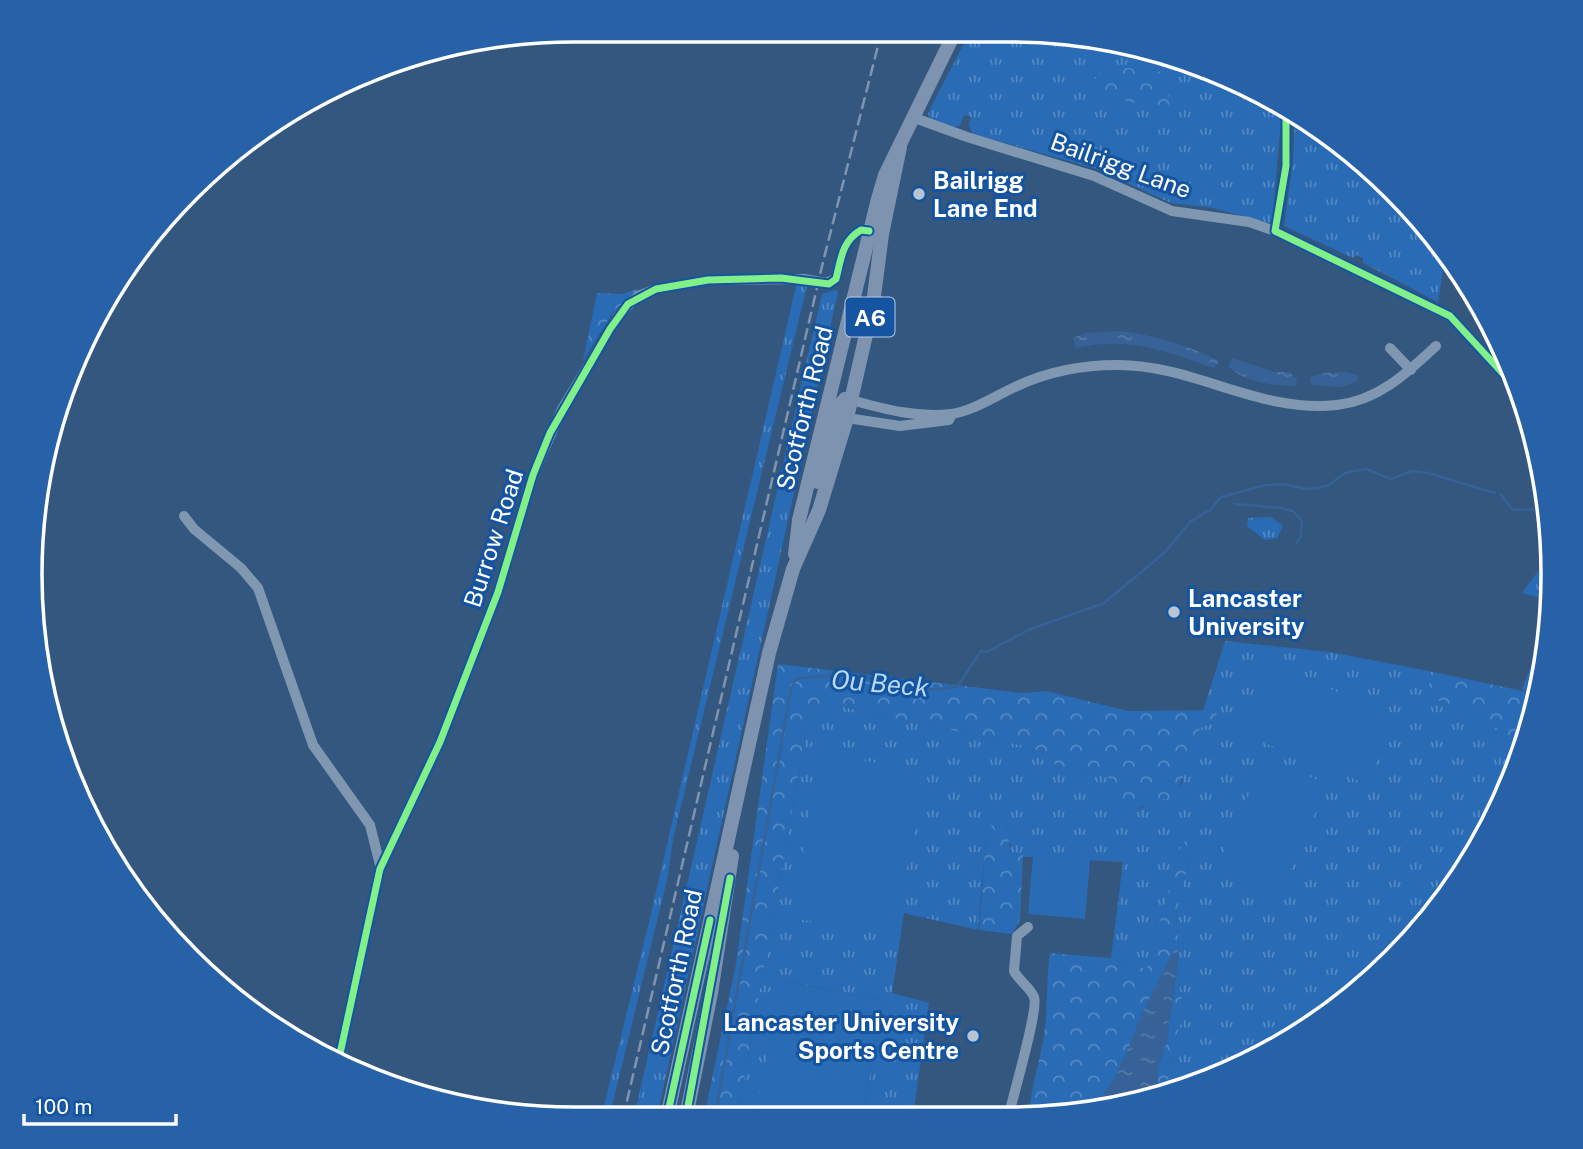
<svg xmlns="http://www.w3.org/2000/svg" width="1583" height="1149" font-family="'Public Sans',sans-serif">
<defs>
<pattern id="grass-tufts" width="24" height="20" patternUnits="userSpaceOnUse" patternTransform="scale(1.75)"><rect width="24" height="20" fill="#296bb5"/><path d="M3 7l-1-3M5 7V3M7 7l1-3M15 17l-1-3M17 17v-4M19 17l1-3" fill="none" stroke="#5489c4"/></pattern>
<pattern id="forest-crowns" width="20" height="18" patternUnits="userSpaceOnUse" patternTransform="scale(1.75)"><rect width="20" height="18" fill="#296bb5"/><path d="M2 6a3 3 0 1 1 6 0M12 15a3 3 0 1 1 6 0" fill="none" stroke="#5489c4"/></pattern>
<pattern id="water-ripples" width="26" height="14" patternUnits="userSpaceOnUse" patternTransform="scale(1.75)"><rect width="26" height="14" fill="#376298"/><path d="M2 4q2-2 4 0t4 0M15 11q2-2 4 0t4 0" fill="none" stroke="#557aa7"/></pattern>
</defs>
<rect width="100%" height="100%" fill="#345780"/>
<g fill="url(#grass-tufts)">
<polygon points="971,30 1009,30 1149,48 1282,108 1272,224 1213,208 1171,203 1094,168 972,134 969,125 971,117 964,115 960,125 952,129 931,119 928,114 931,107"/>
<polygon points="1295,114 1311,121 1440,243 1446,252 1438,302 1363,263 1363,258 1356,255 1353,258 1284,226 1293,161"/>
<polygon points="797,282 807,286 673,839 667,880 609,1118 601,1118 649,922"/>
<polygon points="835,290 838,291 837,297 657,1117 634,1117 822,294"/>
<polygon points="1271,517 1283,526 1277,538 1265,540 1247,526 1248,518"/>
<polygon points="1545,562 1551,568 1550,600 1522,593"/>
<polygon points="1550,618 1549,645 1537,694 1522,689"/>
<polygon points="1225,641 1330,652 1434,672 1426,694 1507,733 1522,756 1480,847 1418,933 1340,1006 1217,1078 1166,1091 1177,1033 1185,1012 1176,974 1179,950 1176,915 1192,847 1189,841 1182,843 1147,968 1137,969 1111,958 1123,862 1011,856 1011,844 986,835 978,930 904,913 892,993 929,1003 913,1116 862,1116 884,1001 782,981 755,1117 737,1117 809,715 817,705 834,705 1025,746 1045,753 1057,766 1109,778 1117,803 1139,809 1182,784 1186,764 1200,728 1216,720 1216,710 1203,711"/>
</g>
<g fill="url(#forest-crowns)">
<polygon points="1105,64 1151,72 1168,71 1169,110 1086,93"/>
<polygon points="638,289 613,312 583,361 597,293 622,294"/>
<path d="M 778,664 L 1022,693 L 1046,691 L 1128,711 L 1217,710 L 1216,720 L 1200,728 C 1196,746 1182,784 1172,798 C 1150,799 1145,809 1127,810 L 1117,803 L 1109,778 L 1057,766 L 1044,753 L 1025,746 L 834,705 L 817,705 L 809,715 L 737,1117 L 704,1117 L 736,964 Z"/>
<polygon points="1434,672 1537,694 1524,749 1516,768 1507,733 1425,694"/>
<polygon points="991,825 1007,833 1012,856 1023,855 1020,920 1012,934 979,930 986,835"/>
<path d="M 1189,840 L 1192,847 L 1176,915 L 1179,950 L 1174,950 L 1109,1091 L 1091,1107 L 1091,1112 L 1029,1115 C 1031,1085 1040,1063 1044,1035 C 1048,1008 1046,980 1050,953 L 1111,958 L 1137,969 L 1147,967 L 1182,843 Z"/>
<polygon points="1176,974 1185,1012 1177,1033 1166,1091 1157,1094 1158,1068 1167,1040"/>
</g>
<g fill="#296bb5">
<polygon points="1265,663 1395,715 1367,784 1237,732"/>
<polygon points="820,753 924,771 895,936 792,918"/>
<polygon points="1265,757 1328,785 1278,896 1216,869"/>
<polygon points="1033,856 1090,860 1085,919 1028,914"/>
<polygon points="781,981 884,1001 862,1116 755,1117"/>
</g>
<g fill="url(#water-ripples)">
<path d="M 1121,331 C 1157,336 1187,345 1219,361 L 1214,368 C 1166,351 1128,336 1076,348 L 1073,338 L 1085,333 Z"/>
<path d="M 1232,358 L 1274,372 L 1290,372 L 1297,380 L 1296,386 C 1272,385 1245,383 1228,366 Z"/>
<polygon points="1348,372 1358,376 1357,381 1341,387 1312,385 1310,378 1322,373"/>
<path d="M 1174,950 L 1179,950 L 1167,1040 L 1158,1069 L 1157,1094 L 1091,1111 L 1091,1107 C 1123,1078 1125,1051 1142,1014 C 1152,992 1164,971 1174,950 Z"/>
</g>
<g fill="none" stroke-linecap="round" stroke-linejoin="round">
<g stroke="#376298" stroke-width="2.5">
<polyline points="1501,495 1513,510 1547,509"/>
<polyline points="1235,504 1281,508 1293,511 1302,521 1301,536 1296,544"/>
<polyline points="715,1117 791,689 796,679 835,675 911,682 928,690 957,687 981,651 987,652 1028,630 1104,603 1164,553 1191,521 1210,510 1221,497 1266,485 1283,484 1306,489 1319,488 1329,485 1345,473 1366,469 1391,479 1412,471 1428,473 1495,493"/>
</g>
<g stroke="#7f97b0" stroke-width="10">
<polyline points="912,117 967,137 1094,176 1172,211 1249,222 1275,231 1450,316 1519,391"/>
<path d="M 826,283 L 836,279 C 841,259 842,241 861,230 L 869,231"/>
<polyline points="1390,348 1411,370"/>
<path d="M 851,400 C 884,409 916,418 951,414 C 973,411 995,396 1015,387 C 1046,372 1083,365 1118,365 C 1194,365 1261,414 1337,405 C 1379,400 1407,373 1436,346"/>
<polyline points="847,418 900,426 949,420 951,416"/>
<polyline points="184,516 194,529 241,568 258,588 313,745 370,825 380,865"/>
<polyline points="338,1063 380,869 440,742 498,592 533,475 562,409 618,316 638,296 656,289 708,280 804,279"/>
<path d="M 1009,1115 C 1013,1095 1039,1009 1034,997 C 1030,987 1019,981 1014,971 L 1017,936 L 1028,927"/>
</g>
<g stroke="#7e93af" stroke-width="14">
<polyline points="818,482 839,406 845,399 851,400"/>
<polyline points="795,554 799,520 878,199 885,175 956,30"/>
<polyline points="667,1117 769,653 793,569 819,510 847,418 873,304 882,234 900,147"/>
<polyline points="686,1117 711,993 732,856"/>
</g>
<polyline stroke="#7f95af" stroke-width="2.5" stroke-dasharray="12 5" stroke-linecap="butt" points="623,1118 823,262 882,30"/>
<polyline stroke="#7f97b0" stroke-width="10" points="804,279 826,283"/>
<g stroke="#1454a0" stroke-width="11">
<g id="cycleway">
<polyline points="1286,110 1286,166 1275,231 1450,316 1519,391"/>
<path d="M 338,1063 L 380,869 L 440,742 L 498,592 L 533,475 L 550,433 L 610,329 L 628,304 L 656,289 L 708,280 L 781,278 L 829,284 L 836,279 C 841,259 842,241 861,230 L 869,231"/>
<polyline points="667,1117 710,920"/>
<polyline points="686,1117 730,878"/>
</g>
</g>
<use href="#cycleway" stroke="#82f089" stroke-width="7"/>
</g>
<g fill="#b8c4d3" stroke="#1454a0" stroke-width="2.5">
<circle cx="919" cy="194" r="7"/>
<circle cx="1174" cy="612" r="7"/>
<circle cx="973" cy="1036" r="7"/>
</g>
<g text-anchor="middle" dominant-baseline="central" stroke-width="6" stroke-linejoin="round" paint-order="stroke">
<rect fill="#1454a0" stroke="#b8cce2" stroke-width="2" x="845.5" y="297.5" width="49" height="39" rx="5"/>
<g font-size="23" font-weight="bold" fill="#fff">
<text x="870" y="317">A6</text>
</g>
<g font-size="24" fill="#fff" stroke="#1454a0">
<text transform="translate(1121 165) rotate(20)">Bailrigg Lane</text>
<text transform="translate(804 408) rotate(-76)">Scotforth Road</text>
<text transform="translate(493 538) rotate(-72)">Burrow Road</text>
<text transform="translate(676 972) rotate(-78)">Scotforth Road</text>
</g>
<g font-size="24" font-weight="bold" fill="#fff" stroke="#1454a0" text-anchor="start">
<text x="933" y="180">Bailrigg<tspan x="933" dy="28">Lane End</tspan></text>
<text x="1188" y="598">Lancaster<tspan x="1188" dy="28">University</tspan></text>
<text x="959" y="1022" text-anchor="end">Lancaster University<tspan x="959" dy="28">Sports Centre</tspan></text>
</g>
<g font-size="26" font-style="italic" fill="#bad8fa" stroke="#1454a0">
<text transform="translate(880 683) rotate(5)">Ou Beck</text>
</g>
</g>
<path d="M0 0H1583V1149H0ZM574 42H1009A532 532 0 0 1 1541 574V575A532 532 0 0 1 1009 1107H574A532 532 0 0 1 42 575V574A532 532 0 0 1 574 42Z" fill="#2762a8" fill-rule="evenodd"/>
<path fill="none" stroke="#fff" stroke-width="3.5" d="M574 42H1009A532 532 0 0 1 1541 574V575A532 532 0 0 1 1009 1107H574A532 532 0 0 1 42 575V574A532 532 0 0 1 574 42Z"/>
<path d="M24 1114v10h152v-10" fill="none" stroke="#ffffff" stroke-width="3.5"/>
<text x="35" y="1114" font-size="21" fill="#ffffff" stroke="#1454a0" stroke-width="5" paint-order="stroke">100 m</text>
</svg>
